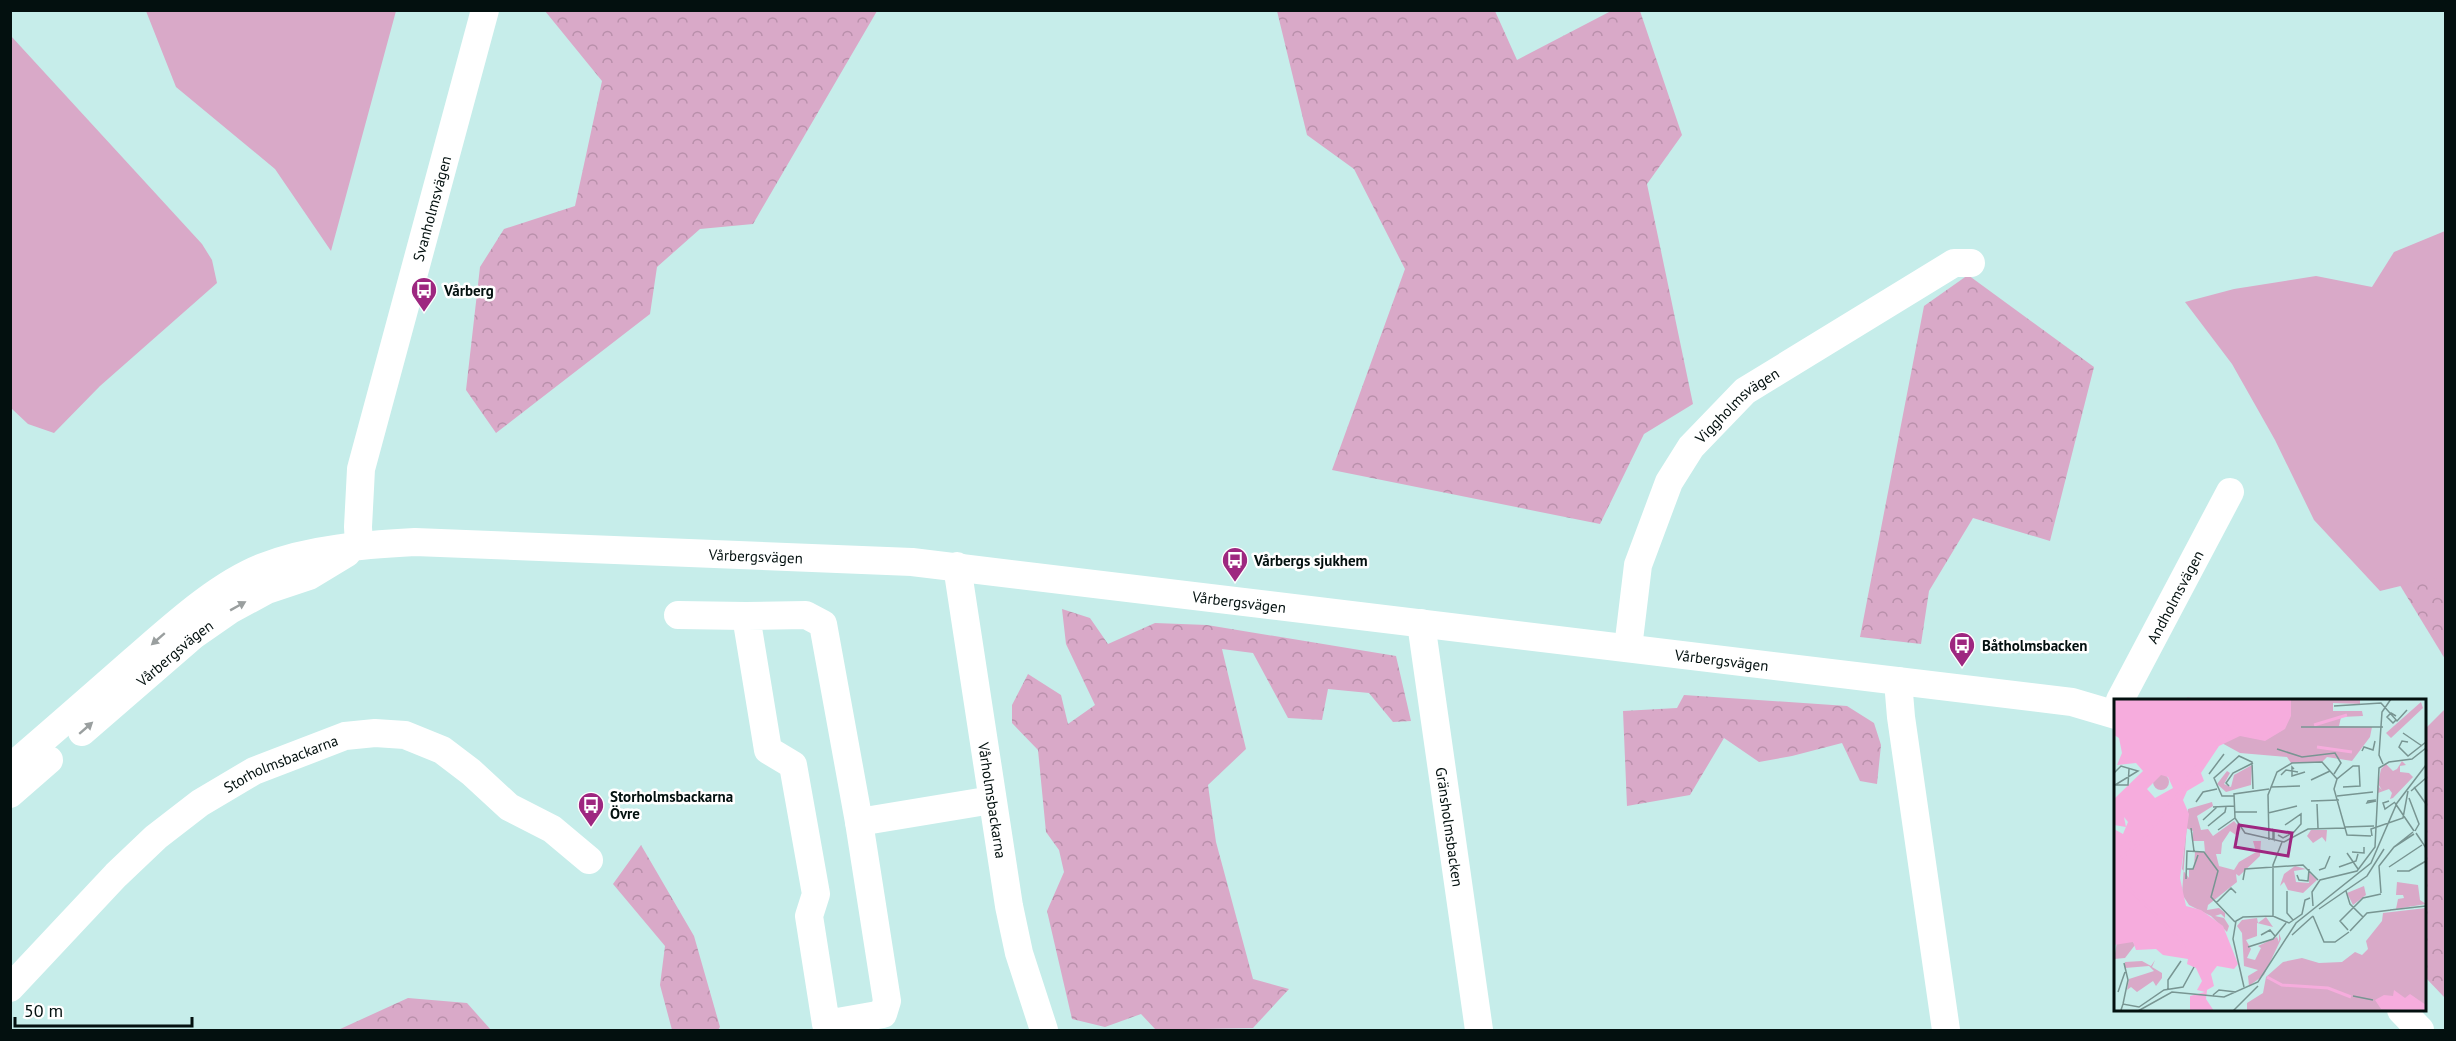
<svg xmlns="http://www.w3.org/2000/svg" width="2456" height="1041" font-family="'PT Sans',sans-serif">
<defs>
<pattern id="forest-crowns" width="20" height="18" patternUnits="userSpaceOnUse" patternTransform="scale(1.5)"><rect width="20" height="18" fill="#d9a9c8"/><path d="M2 6a3 3 0 1 1 6 0M12 15a3 3 0 1 1 6 0" fill="none" stroke="#b990ab"/></pattern>
</defs>
<rect width="100%" height="100%" fill="#c6edea"/>
<g fill="url(#forest-crowns)">
<polygon points="545,11 877,11 753,224 700,229 657,267 650,314 496,433 466,390 480,267 504,229 575,206 602,81"/>
<polygon points="1277,11 1495,11 1517,60 1611,11 1640,11 1682,135 1647,184 1693,404 1644,434 1600,524 1332,470 1405,269 1354,169 1307,135"/>
<polygon points="1968,275 2094,367 2050,541 1973,518 1929,591 1921,644 1860,637 1924,306"/>
<polygon points="2445,564 2445,659 2398,582"/>
<polygon points="1062,609 1090,618 1108,644 1155,623 1207,625 1396,656 1411,721 1393,722 1369,693 1328,689 1322,720 1288,718 1253,653 1222,649 1246,749 1208,785 1216,842 1253,979 1289,989 1253,1028 1156,1030 1141,1014 1105,1027 1072,1019 1047,911 1064,872 1059,850 1046,832 1038,750 1012,723 1012,705 1028,674 1061,695 1068,724 1095,705 1066,644"/>
<polygon points="1684,695 1847,706 1874,723 1881,745 1877,784 1860,781 1842,743 1792,756 1759,762 1724,738 1690,795 1627,806 1623,711 1677,708"/>
<polygon points="2445,709 2445,998 2424,976 2425,729"/>
<polygon points="641,845 694,936 720,1027 718,1030 672,1030 660,985 665,946 613,884"/>
<polygon points="408,998 467,1003 491,1030 338,1030"/>
</g>
<g fill="#d9a9c8">
<polygon points="146,11 396,11 331,251 275,169 176,87"/>
<polygon points="11,36 202,244 212,260 217,283 100,386 54,433 28,424 11,408"/>
<polygon points="2445,231 2445,578 2429,579 2380,591 2314,520 2275,440 2232,364 2185,302 2234,289 2316,276 2372,287 2394,252"/>
</g>
<g fill="none" stroke-linecap="round" stroke-linejoin="round">
<g stroke="#fff" stroke-width="28">
<path id="s1" d="M 359,545 L 358,527 L 361,469 L 485,10"/>
<path id="s2" d="M 957,566 L 1009,906 L 1019,953 L 1044,1030"/>
<polyline points="678,615 746,616"/>
<polygon points="806,615 823,624 859,822 887,1001 883,1014 826,1024 809,916 816,894 793,765 768,750 746,616"/>
<path id="s3" d="M 1421,623 L 1479,1030"/>
<path id="s4" d="M 1628,648 L 1638,565 L 1669,482 L 1691,447 L 1745,391 L 1954,263 L 1971,263"/>
<polyline points="1898,681 1901,717 1946,1030"/>
<path id="s5" d="M 2120,700 L 2230,492"/>
<path id="s6" d="M 82,732 L 194,635 L 230,610 L 267,590 L 309,576 L 347,553"/>
<path id="s7" d="M 10,768 C 52,732 93,696 134,660 C 171,628 217,585 263,567 C 311,548 363,545 415,542 L 912,562 L 2072,702 L 2116,715"/>
<polyline points="10,794 49,760"/>
<polyline points="859,822 992,800"/>
<path id="s8" d="M 10,988 L 116,875 L 156,837 L 200,803 L 254,771 L 345,736 L 375,733 L 405,735 L 442,750 L 471,772 L 509,807 L 552,829 L 589,860"/>
<polyline points="2401,1010 2420,1030"/>
</g>
</g>
<defs><path id="oneway-solid" d="M-6-.8H1V-3.2L6.5 0L1 3.2V.8H-6Z" transform="scale(1.5)"/></defs>
<g fill="#9a9f9f">
<use href="#oneway-solid" transform="translate(238 606) rotate(-29)"/>
<use href="#oneway-solid" transform="translate(158 639) rotate(139)"/>
<use href="#oneway-solid" transform="translate(86 728) rotate(-41)"/>
</g>
<defs>
<g id="bus-pin" transform="scale(1.35)"><path d="M0 17L-7.5 6A9.5 9.5 0 1 1 7.5 6Z" fill="#9e2780" stroke="#fff"/><path d="M-5-6H5V4H4V6H2V4H-2V6H-4V4H-5ZM-3.5-4V0h7V-4ZM-3.5 1.2v1.5H-2V1.2ZM2 1.2v1.5H3.5V1.2Z" fill="#fff"/></g>
</defs>
<g fill-rule="evenodd">
<use href="#bus-pin" x="424" y="290"/>
<use href="#bus-pin" x="1235" y="560"/>
<use href="#bus-pin" x="1962" y="645"/>
<use href="#bus-pin" x="591" y="805"/>
</g>
<g text-anchor="middle" dominant-baseline="central" stroke-width="5" stroke-linejoin="round" paint-order="stroke">
<g font-size="15" fill="#03100f" stroke="#fff">
<text stroke="none"><textPath href="#s1" startOffset="346">Svanholmsvägen</textPath></text>
<text stroke="none"><textPath href="#s4" startOffset="276">Viggholmsvägen</textPath></text>
<text stroke="none"><textPath href="#s7" startOffset="820">Vårbergsvägen</textPath></text>
<text stroke="none"><textPath href="#s5" startOffset="117">Andholmsvägen</textPath></text>
<text stroke="none"><textPath href="#s7" startOffset="1306">Vårbergsvägen</textPath></text>
<text stroke="none"><textPath href="#s6" startOffset="122">Vårbergsvägen</textPath></text>
<text stroke="none"><textPath href="#s7" startOffset="1792">Vårbergsvägen</textPath></text>
<text stroke="none"><textPath href="#s8" startOffset="356">Storholmsbackarna</textPath></text>
<text stroke="none"><textPath href="#s2" startOffset="237">Vårholmsbackarna</textPath></text>
<text stroke="none"><textPath href="#s3" startOffset="206">Gränsholmsbacken</textPath></text>
</g>
<g font-size="15" font-weight="bold" fill="#03100f" stroke="#fff" text-anchor="start">
<text x="444" y="290">Vårberg</text>
<text x="1254" y="560">Vårbergs sjukhem</text>
<text x="1982" y="645">Båtholmsbacken</text>
<text x="610" y="796">Storholmsbackarna<tspan x="610" dy="17">Övre</tspan></text>
</g>
</g>
<g transform="translate(2114 699)">
<rect width="312" height="312" fill="#c6edea"/>
<path d="M 288,62 L 292,66 L 286,67 L 286,73 L 295,74 L 299,78 L 279,99 L 276,100 L 278,94 L 275,90 L 264,94 L 263,86 L 268,91 L 264,85 L 267,70 L 272,65 L 279,72 L 283,70 ZM 138,66 L 137,86 L 112,93 L 103,85 L 113,72 L 116,74 L 110,85 L 117,88 L 120,76 ZM39 83a8 8 0 1 1 16 0a8 8 0 1 1-16 0ZM 98,103 L 99,107 L 83,117 L 87,131 L 94,130 L 99,137 L 120,122 L 127,130 L 122,136 L 116,132 L 108,144 L 107,155 L 102,155 L 105,167 L 120,171 L 125,163 L 142,153 L 139,142 L 147,142 L 146,157 L 125,177 L 122,175 L 123,183 L 94,206 L 93,211 L 105,209 L 111,214 L 111,219 L 107,215 L 101,217 L 110,219 L 115,227 L 113,233 L 97,217 L 75,206 L 68,195 L 74,110 ZM 72,129 L 79,132 L 78,142 L 90,142 L 91,153 L 81,152 L 80,170 L 75,170 L 75,179 L 68,170 ZM 197,131 L 213,131 L 212,143 L 208,138 L 199,144 L 193,137 ZM 181,167 L 192,170 L 180,172 L 182,183 L 195,184 L 195,173 L 203,181 L 189,194 L 174,191 L 170,183 L 166,187 L 170,175 ZM 283,183 L 304,186 L 306,201 L 312,205 L 282,210 L 284,200 L 290,199 L 289,196 L 282,196 ZM 250,187 L 252,196 L 239,206 L 233,194 ZM 152,218 L 159,228 L 143,224 L 143,237 L 132,241 L 137,250 L 133,259 L 141,261 L 147,249 L 144,247 L 163,238 L 165,243 L 165,234 L 167,240 L 150,276 L 135,287 L 134,277 L 144,271 L 130,267 L 128,234 L 123,227 L 128,221 L 143,219 L 144,224 ZM 3,243 L 19,243 L 21,246 L 11,259 L 0,260 ZM 41,261 L 38,268 L 48,274 L 48,279 L 42,287 L 39,282 L 23,293 L 17,288 L 13,291 L 15,280 L 40,272 L 35,267 L 11,269 L 11,263 L 28,262 L 37,267 Z" fill="#d9a9c8" fill-rule="evenodd"/>
<path d="M 169,0 L 246,0 L 246,5 L 219,4 L 219,12 L 248,12 L 249,17 L 227,18 L 225,27 L 258,28 L 256,38 L 238,62 L 213,58 L 208,63 L 177,64 L 173,58 L 126,54 L 106,43 ZM 307,3 L 309,9 L 277,39 L 272,34 ZM 312,209 L 312,312 L 133,312 L 133,304 L 149,294 L 152,278 L 169,263 L 188,259 L 205,264 L 228,263 L 241,253 L 248,256 L 254,250 L 252,242 L 268,222 L 269,214 Z" fill="#d9a9c8"/>
<path d="M 0,0 L 177,0 L 177,17 L 171,30 L 151,42 L 126,37 L 105,47 L 87,74 L 90,82 L 73,92 L 69,101 L 75,115 L 66,179 L 72,207 L 87,211 L 109,227 L 124,265 L 120,270 L 103,267 L 97,275 L 100,287 L 93,291 L 92,300 L 100,312 L 76,312 L 76,297 L 91,293 L 83,291 L 88,282 L 82,269 L 73,265 L 74,260 L 49,256 L 42,250 L 22,251 L 19,243 L 0,246 L 0,130 L 9,135 L 14,123 L 10,118 L 12,128 L 0,126 L 0,100 L 29,72 L 22,64 L 3,66 L 8,54 L 5,39 L 0,36 ZM 47,76 L 54,78 L 59,89 L 41,99 L 33,90 ZM 280,291 L 291,299 L 296,295 L 312,306 L 312,312 L 267,310 L 261,301 L 270,296 L 279,297 Z" fill="#f6acdd" fill-rule="evenodd"/>
<path fill="none" stroke="#f6acdd" stroke-width="3" d="M 73,0 L 128,6M 200,26 L 233,16M 203,48 L 238,53M 74,79 L 137,0M 0,146 L 26,143M 0,164 L 27,143 L 139,0M 0,174 L 67,242 L 80,267M 153,278 L 168,286 L 214,289 L 237,298"/>
<path fill="none" stroke="#789592" stroke-width="1.5" d="M 220,7 L 267,4 L 283,22 L 293,11M 282,21 L 279,24 L 273,18 L 277,14 L 282,17M 187,28 L 269,28M 289,34 L 308,47M 294,43 L 288,42 L 285,48 L 294,57 L 312,43M 163,50 L 188,58 L 221,54 L 227,64 L 220,75M 248,52 L 250,48 L 259,51 L 261,42M 269,65 L 265,56 L 268,13 L 277,0M 180,70 L 178,68 L 178,77 L 191,73M 0,74 L 7,67 L 24,72 L 1,86M 95,75 L 110,55M 167,76 L 172,71 L 184,73M 197,81 L 216,72M 1,86 L 14,86 L 15,70M 115,87 L 112,84 L 119,74 L 139,64M 157,88 L 186,87M 229,88 L 246,87 L 245,67 L 239,67 L 223,80 L 220,90 L 233,136 L 257,137M 300,88 L 312,105M 155,90 L 120,95 L 121,119 L 131,134 L 170,143 L 194,130 L 232,129M 297,92 L 312,79M 120,97 L 108,97 L 100,79 L 125,57 L 138,63 L 139,90M 223,97 L 259,93M 295,99 L 305,125 L 301,132M 262,101 L 254,102 L 253,104 L 262,102M 197,102 L 225,101M 275,102 L 269,104 L 271,110 L 281,103M 82,103 L 89,93 L 103,90M 281,104 L 300,132M 203,105 L 204,129M 99,108 L 120,107M 121,113 L 143,113M 154,114 L 183,107M 89,121 L 103,108M 94,127 L 111,113 L 112,108M 231,128 L 260,127M 77,129 L 80,152M 104,131 L 121,119M 159,131 L 160,132 L 160,141 L 159,140 ZM 299,133 L 280,148 L 300,135M 302,134 L 312,149M 164,136 L 169,139 L 180,133 L 187,125 L 187,115 L 171,126M 258,137 L 257,130 L 289,119 L 294,92M 155,141 L 154,96 L 163,73 L 178,64 L 208,63 L 223,80M 238,153 L 250,154 L 250,148M 233,154 L 244,170M 225,168 L 242,162 L 244,155M 275,168 L 308,146M 72,170 L 79,170 L 84,156M 205,171 L 211,169 L 216,157M 283,172 L 295,172 L 312,162M 183,176 L 185,181 L 194,182 L 195,170M 72,180 L 73,152 L 90,153 L 104,172 L 97,198 L 121,223M 129,181 L 131,170 L 189,166 L 204,181M 173,192 L 173,214 L 179,221M 232,192 L 236,205 L 249,218M 267,194 L 265,167 L 280,148M 102,204 L 117,189 L 122,194M 199,207 L 198,193 L 206,181 L 243,172 L 261,148 L 265,69 L 275,63 L 298,60 L 312,49M 205,210 L 253,177 L 270,150M 276,211 L 312,207M 159,217 L 159,166 L 168,143M 199,217 L 210,243 L 221,243 L 235,233M 234,231 L 226,222 L 249,199 L 267,195M 236,232 L 253,214 L 277,211M 147,236 L 156,231 L 161,237M 178,236 L 199,217M 134,248 L 159,240 L 172,224M 130,288 L 119,240 L 122,222 L 129,218 L 159,217 L 175,224 L 188,215 L 191,201 L 196,199M 54,290 L 54,281 L 67,262M 4,293 L 11,273M 99,296 L 105,291 L 122,293M 239,297 L 259,301M 9,305 L 14,281 L 10,264M 7,311 L 9,305 L 25,308 L 50,291 L 69,288 L 80,268M 24,312 L 58,293 L 110,298 L 144,283 L 182,224 L 257,164 L 283,104 L 312,66M 119,312 L 144,287"/>
<path fill="#9e2780" fill-opacity="0.15" stroke="#9e2780" stroke-width="3" d="M 125,126 L 178,134 L 174,157 L 121,148 Z"/>
<rect width="312" height="312" fill="none" stroke="#03100f" stroke-width="3"/>
</g>
<rect width="2456" height="1041" fill="none" stroke="#03100f" stroke-width="24"/>
<path d="M15 1017v9h177v-9" fill="none" stroke="#03100f" stroke-width="3"/>
<text x="24" y="1017" font-size="18" fill="#03100f" stroke="#ffffff" stroke-width="4.5" paint-order="stroke">50 m</text>
</svg>
